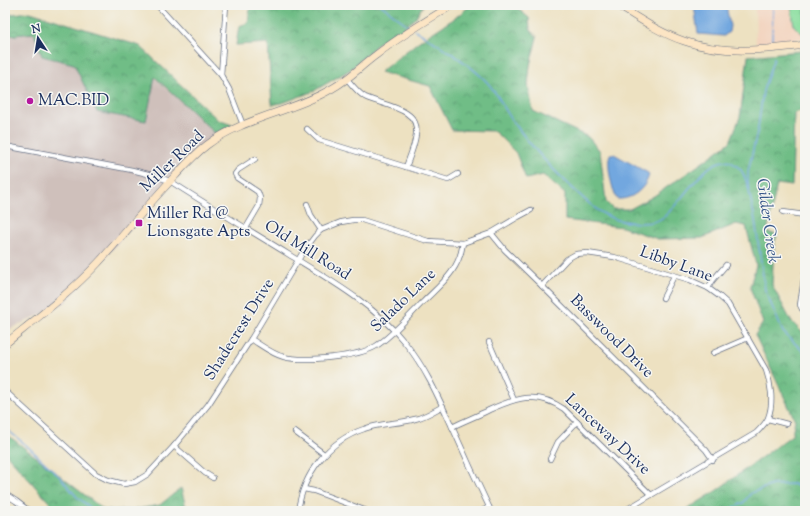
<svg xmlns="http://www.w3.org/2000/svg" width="810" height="516" font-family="'Sorts Mill Goudy',serif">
<defs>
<pattern id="forest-crowns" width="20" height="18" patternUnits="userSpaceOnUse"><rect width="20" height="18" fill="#6fbd86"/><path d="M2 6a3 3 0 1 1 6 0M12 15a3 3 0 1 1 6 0" fill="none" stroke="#5a9a71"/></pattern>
</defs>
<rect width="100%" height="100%" fill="#f6f6f2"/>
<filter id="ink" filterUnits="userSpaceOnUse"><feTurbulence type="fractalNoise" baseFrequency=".025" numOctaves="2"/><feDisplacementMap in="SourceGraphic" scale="8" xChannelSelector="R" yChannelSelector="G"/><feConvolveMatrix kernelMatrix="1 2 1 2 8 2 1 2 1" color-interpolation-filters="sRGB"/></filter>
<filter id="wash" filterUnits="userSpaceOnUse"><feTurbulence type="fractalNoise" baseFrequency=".012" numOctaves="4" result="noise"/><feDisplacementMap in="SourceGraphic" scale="16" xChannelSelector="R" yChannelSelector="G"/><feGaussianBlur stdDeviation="0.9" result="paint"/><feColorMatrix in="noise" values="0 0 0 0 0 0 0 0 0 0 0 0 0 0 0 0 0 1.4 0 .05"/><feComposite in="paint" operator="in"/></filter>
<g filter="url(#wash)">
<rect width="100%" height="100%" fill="#ede1c1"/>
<polygon fill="#f3d4bf" points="755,5 805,5 805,38 756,44"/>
<polygon fill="#cfc0bb" points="34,32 42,56 74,64 97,112 154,77 216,134 171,183 65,303 5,331 5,36"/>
<polygon fill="#8ade9f" stroke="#52867e" points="791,5 805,5 805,33 803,34 794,26"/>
<g fill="url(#forest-crowns)" stroke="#457672">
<polygon points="257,5 424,5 422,7 415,18 398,33 381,41 351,69 314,91 285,102 272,105 268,43 236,45 239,26 248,23 250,9"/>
<polygon points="471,5 513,5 529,18 530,29 537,37 530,65 528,85 533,111 588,137 600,151 606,202 613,209 630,209 654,196 699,165 730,142 740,117 748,56 802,51 805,60 805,109 794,113 792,186 777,184 767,232 777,235 774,244 772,285 791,321 805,335 805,511 684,511 713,493 792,435 795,420 755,335 763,323 750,287 756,265 746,226 736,224 702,238 658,239 622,227 565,220 565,194 543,175 526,179 516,153 494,131 452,130 430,86 380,72 418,42 455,18"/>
<polygon points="30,12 140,46 218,120 232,125 216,134 155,77 146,121 97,112 74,64 42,56 34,33 5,36 5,15"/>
<polygon points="5,433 104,510 131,510 160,505 181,488 187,511 57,511 7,455 5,449"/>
</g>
<g fill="#72a7df" stroke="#466b9e">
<polygon points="694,5 726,5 730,26 729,32 724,36 698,34"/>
<path d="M 610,154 L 614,154 L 648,173 L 649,175 C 645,189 632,200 617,199 C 612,190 606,163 610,154 Z"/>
</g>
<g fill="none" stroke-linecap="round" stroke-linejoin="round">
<g stroke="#72a7df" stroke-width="1.5">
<polyline points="381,5 410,27"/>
<path d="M 415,30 C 439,45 464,60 484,79 C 498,92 504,110 515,124 C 535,152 558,175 583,198 C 592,206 600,213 612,218 C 625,223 651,226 662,218 C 680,207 710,147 734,164 C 736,166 739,167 741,170 C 744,174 746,181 748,186"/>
<polyline points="772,39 773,5"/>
<polyline points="774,58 763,91 758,128 748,172 748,186 755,220 765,290 783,332 805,353"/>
<polyline points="5,428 26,445 59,476 77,497 95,511"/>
<polyline points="727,511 743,503 751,493 772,485 793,484 805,490"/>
</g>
</g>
</g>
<g filter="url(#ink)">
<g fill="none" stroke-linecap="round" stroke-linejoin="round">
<g stroke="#646d81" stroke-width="6">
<g id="street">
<polyline points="157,5 221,75 229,89 243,125"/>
<polyline points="221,75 226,5"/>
<path d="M 347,79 C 352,85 358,93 365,97 C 381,105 421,108 416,134 C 415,145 410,156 406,167"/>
<polyline points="307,129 319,140 448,180 458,174"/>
<path d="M 5,146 L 132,170 L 152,175 L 170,181 C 209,206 249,230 288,254 C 330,280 375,305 406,344 C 427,370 440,401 454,431 C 466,458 478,484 491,511"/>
<polyline points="307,204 311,215 321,230"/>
<polyline points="783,212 805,215"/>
<polyline points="246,228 259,206 260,198 258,192 237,178 235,174 238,170 255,159"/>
<polyline points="491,233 505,250 542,286 706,450 713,460"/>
<polyline points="805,272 800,305 802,309 805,311"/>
<path d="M 542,286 L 567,259 L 576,254 L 587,253 L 614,257 L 690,280 L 708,288 L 719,296 L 728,304 L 766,370 C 771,384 774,403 768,418 C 766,423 760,429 756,433 L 624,511"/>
<polyline points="708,288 713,280 726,265"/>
<polyline points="663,298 674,276"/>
<path d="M 251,339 C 261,345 272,354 284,357 C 304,362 358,357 376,346 C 391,337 410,315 423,302 C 442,283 459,271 463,243"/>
<polyline points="489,342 514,400"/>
<polyline points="713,353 748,338"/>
<polyline points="5,391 96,474 108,480 124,484 135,482 148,474 174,446 208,405 251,339 303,252 315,236 321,230 341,222 353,220 362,220 428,241 463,243 491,233 518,217 531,210"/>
<polyline points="768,419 787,424"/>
<path d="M 452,427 C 464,421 477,416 489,410 C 516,398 537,390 564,409 L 651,495"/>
<polyline points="295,432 324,454"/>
<polyline points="174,446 205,473 213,478"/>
<polyline points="550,459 558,442 577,422"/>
<polyline points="304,489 314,491 367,511"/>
<polyline points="5,494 16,501 29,511"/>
<path d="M 298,511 C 303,474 328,441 364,429 C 380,423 398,424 415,419 C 425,417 434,411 443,406"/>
<polyline points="482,511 489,507"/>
</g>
</g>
<g stroke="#646d81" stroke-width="8">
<g id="secondary">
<path d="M 617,5 C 638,18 660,33 684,41 C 723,55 765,50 805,45"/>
<path d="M 5,344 C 37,318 70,293 98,263 C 125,234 149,203 176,175 C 186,164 195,154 207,145 C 244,117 293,112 333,88 C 349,79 361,66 376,55 C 400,36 426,21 452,5"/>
</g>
</g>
<use href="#street" stroke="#fff" stroke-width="4.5"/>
<use href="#secondary" stroke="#fce5c4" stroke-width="7"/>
</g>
</g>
<g fill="#b5179e" stroke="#f6f6f2" stroke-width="1.5">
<circle cx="30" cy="101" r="4"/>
<rect x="135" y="219" width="8" height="8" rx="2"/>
</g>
<g text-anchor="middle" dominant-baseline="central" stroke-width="3" stroke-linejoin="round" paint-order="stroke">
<g font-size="16" fill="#1b2f5e" stroke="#f6f6f2" text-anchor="start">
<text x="38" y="101">MAC.BID</text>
<text x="147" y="214">Miller Rd @<tspan x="147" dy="18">Lionsgate Apts</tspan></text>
</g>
<g font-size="16" fill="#1b2f5e" stroke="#f6f6f2">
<text transform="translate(173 162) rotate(-44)">Miller Road</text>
<text transform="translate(307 251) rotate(32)">Old Mill Road</text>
<text transform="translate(676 265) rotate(20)">Libby Lane</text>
<text transform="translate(404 301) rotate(-44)">Salado Lane</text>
<text transform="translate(240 330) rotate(-58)">Shadecrest Drive</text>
<text transform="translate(611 337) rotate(45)">Basswood Drive</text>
<text transform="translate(607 435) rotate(43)">Lanceway Drive</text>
</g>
<g font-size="17" font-style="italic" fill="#39598b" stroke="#f6f6f2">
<text transform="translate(767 221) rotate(82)">Gilder Creek</text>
</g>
</g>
<rect width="810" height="516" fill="none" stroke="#f6f6f2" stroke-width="20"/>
<g transform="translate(38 38) rotate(348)" stroke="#f6f6f2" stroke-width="3" paint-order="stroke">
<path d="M0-3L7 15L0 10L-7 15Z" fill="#1b2f5e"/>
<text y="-6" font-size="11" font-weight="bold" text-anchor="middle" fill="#1b2f5e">N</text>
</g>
</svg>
